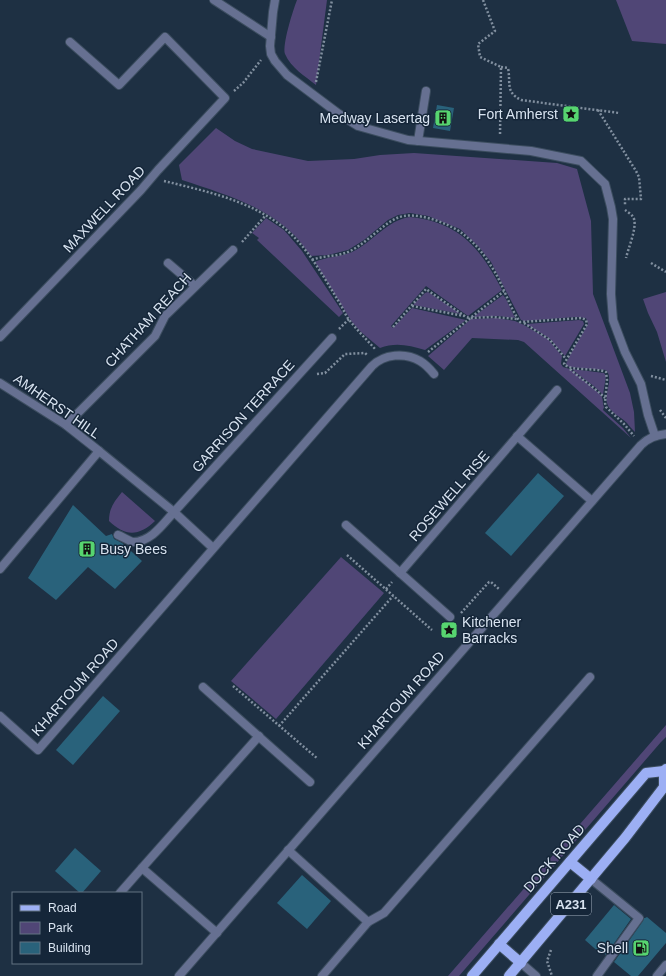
<svg xmlns="http://www.w3.org/2000/svg" width="666" height="976" font-family="Arial,sans-serif">
<rect width="100%" height="100%" fill="#1e3043"/>
<g fill="#504676">
<path d="M 297,0 L 327,0 L 316,85 C 305,76 291,68 285,54 C 282,45 293,10 297,0 Z"/>
<polygon points="616,0 666,0 666,44 632,41"/>
<path d="M 216,128 L 235,141 L 252,149 L 308,161 L 354,159 L 380,155 L 414,153 L 557,163 L 577,169 L 591,221 L 593,294 L 630,393 L 634,412 L 635,432 C 632,429 629,426 627,423 C 621,417 609,412 607,403 C 604,393 614,379 606,370 L 569,367 L 566,364 L 570,355 L 588,324 L 586,318 L 575,317 L 524,321 L 521,320 L 491,262 L 479,247 L 460,229 L 428,216 L 410,213 L 398,215 L 388,220 L 364,240 L 348,250 L 328,255 L 311,256 C 305,249 300,240 293,234 C 263,205 221,193 182,180 L 179,165 Z"/>
<path d="M 410,217 C 460,222 481,249 502,290 L 468,316 L 426,286 L 391,326 L 393,328 L 412,308 L 466,320 L 425,350 C 409,345 395,342 380,348 L 361,332 L 352,322 L 315,262 C 324,257 341,257 352,252 C 373,242 387,220 410,217 Z"/>
<polygon points="266,218 284,230 302,251 343,313 339,317 257,240 259,238 252,233"/>
<polygon points="428,292 461,314 413,305 425,293"/>
<polygon points="666,292 666,362 657,332 648,313 643,299"/>
<polygon points="503,295 506,299 515,318 499,316 473,317"/>
<path d="M 497,318 L 515,321 L 524,325 L 548,339 L 562,356 L 561,364 L 563,367 L 570,369 L 600,394 C 604,399 602,402 604,407 L 603,410 L 623,428 L 631,438 L 524,342 L 518,340 L 472,338 L 444,370 L 428,356 L 471,319 Z"/>
<polygon points="579,320 583,321 584,324 565,356 549,338 526,324"/>
<path d="M 572,369 L 604,373 L 606,376 L 603,395 C 594,384 582,379 572,369 Z"/>
<path d="M 122,492 L 155,521 C 138,537 125,536 109,521 C 109,508 114,502 122,492 Z"/>
<polygon points="341,557 384,593 276,719 231,681"/>
<polygon points="666,725 666,737 661,742 459,976 448,976"/>
</g>
<g fill="#29627b">
<polygon points="437,105 454,108 450,131 433,128"/>
<polygon points="538,473 564,496 511,556 485,533"/>
<polygon points="73,505 106,536 112,534 114,539 122,543 142,561 115,589 88,567 56,600 28,578"/>
<polygon points="103,696 120,711 73,765 56,750"/>
<polygon points="75,848 101,871 82,893 80,893 55,871"/>
<polygon points="302,875 331,901 307,929 277,903"/>
<polygon points="614,905 631,919 606,955 603,952 601,954 585,940"/>
<polygon points="647,917 666,933 666,943 638,976 631,976 614,962 643,921 644,918 645,918"/>
</g>
<g fill="none" stroke-linecap="round" stroke-linejoin="round">
<g stroke="#3c4d5f" stroke-width="10">
<g id="service">
<polyline points="214,0 271,37"/>
<polyline points="275,0 273,12 270,46 271,54 275,61 287,75 339,114 358,126 408,140 531,151 581,161 605,184 611,207 613,219 611,294 613,320 625,352 641,384 648,415 655,436"/>
<polyline points="418,141 426,91"/>
<polyline points="0,337 141,190 158,170 225,98 165,37 119,85 70,42"/>
<path d="M 118,535 C 123,537 129,541 133,542 C 151,542 163,524 174,512"/>
<polyline points="591,879 639,918 597,976"/>
<polyline points="657,976 666,965"/>
</g>
</g>
<g stroke="#3c4d5f" stroke-width="10">
<g id="minor">
<polyline points="168,263 195,286"/>
<polyline points="0,383 66,425 99,451"/>
<polyline points="66,425 155,336 165,316 233,250"/>
<polyline points="517,436 592,501"/>
<polyline points="174,512 332,338"/>
<polyline points="346,525 450,617"/>
<polyline points="0,569 99,451 174,512 213,548"/>
<polyline points="400,573 557,390"/>
<polyline points="203,687 310,782"/>
<path d="M 0,716 L 38,750 L 372,366 C 384,354 405,352 420,361 C 425,364 430,369 434,374"/>
<polyline points="288,850 368,922 322,976"/>
<polyline points="142,868 259,736"/>
<polyline points="120,893 142,868 217,933"/>
<polyline points="368,922 384,913 590,677"/>
<polyline points="521,963 536,976"/>
<path d="M 179,976 L 641,445 C 648,438 656,435 666,434"/>
</g>
</g>
<g stroke="#3c4d5f" stroke-width="12">
<g id="primary">
<polyline points="570,862 591,879"/>
<polyline points="499,944 521,963"/>
<polyline points="472,976 646,773 664,771"/>
<polyline points="509,976 625,838 664,787 664,771 666,769"/>
</g>
</g>
<g stroke="#818f9f" stroke-width="2.5" stroke-dasharray="2 2" stroke-linecap="butt">
<polyline points="483,0 495,31 478,44 480,57 501,67 500,136"/>
<path d="M 501,67 L 508,68 C 511,83 505,92 521,100 L 619,113"/>
<polyline points="316,82 332,0"/>
<polyline points="234,91 243,83 261,60"/>
<polyline points="598,110 636,171 639,177 641,199 625,199 625,205"/>
<path d="M 164,181 C 205,191 249,200 283,227 C 307,246 323,276 339,302 C 343,308 345,315 350,321 C 358,331 367,340 376,350"/>
<path d="M 625,210 C 628,212 633,215 634,219 C 637,228 628,249 626,258"/>
<polyline points="242,242 266,215"/>
<path d="M 312,260 C 324,255 338,257 350,251 C 367,243 380,226 397,218 C 414,210 449,223 463,234 C 474,242 484,254 491,266 C 503,283 508,305 520,322 L 582,318 L 586,320 L 587,324 L 564,364 C 572,372 595,367 606,372 L 607,380 L 605,403 L 606,407 L 624,424 L 634,436"/>
<polyline points="651,263 666,272"/>
<polyline points="412,306 464,316"/>
<polyline points="524,323 550,340 566,359"/>
<polyline points="393,327 426,289 466,317 470,318 492,317 518,319"/>
<polyline points="339,329 349,319"/>
<polyline points="428,352 504,291"/>
<path d="M 570,369 C 581,379 594,387 605,398"/>
<polyline points="317,374 325,373 345,354 365,353 367,355"/>
<polyline points="651,376 666,380"/>
<polyline points="660,410 666,418"/>
<polyline points="347,555 432,630"/>
<polyline points="386,589 392,582"/>
<polyline points="461,613 489,582 491,582 499,589"/>
<polyline points="233,686 318,759"/>
<polyline points="279,726 393,596"/>
<polyline points="551,950 547,961 552,976"/>
</g>
<use href="#service" stroke="#667091" stroke-width="8"/>
<use href="#minor" stroke="#667091" stroke-width="8"/>
<use href="#primary" stroke="#9caff4" stroke-width="10"/>
</g>
<defs>
<g id="sight-square" transform="scale(0.9)"><rect x="-9" y="-9" width="18" height="18" rx="4" fill="#57d570" stroke="#152639"/><path d="M0-6L1.8-2.2L6-1.7L2.9 1.2L3.7 5.4L0 3.3L-3.7 5.4L-2.9 1.2L-6-1.7L-1.8-2.2Z" fill="#111"/></g>
<g id="building-square" transform="scale(0.9)"><rect x="-9" y="-9" width="18" height="18" rx="4" fill="#57d570" stroke="#152639"/><path d="M-4-6H4V6H1V3H-1V6H-4ZM-2.5-4.3h1.7v1.8h-1.7ZM.8-4.3h1.7v1.8H.8ZM-2.5-1h1.7V.8h-1.7ZM.8-1h1.7V.8H.8Z" fill="#111"/></g>
<g id="fuel-square" transform="scale(0.9)"><rect x="-9" y="-9" width="18" height="18" rx="4" fill="#57d570" stroke="#152639"/><path d="M-5.5-6h7V0h2V4h1.3V-2.5L3-4.5l.8-.8L6-3V5H2.5V1h-1V6h-7ZM-4.2-4.7v3.2H.2V-4.7Z" fill="#111"/></g>
</defs>
<g fill-rule="evenodd">
<use href="#sight-square" x="571" y="114"/>
<use href="#building-square" x="443" y="118"/>
<use href="#building-square" x="87" y="549"/>
<use href="#sight-square" x="449" y="630"/>
<use href="#fuel-square" x="641" y="948"/>
</g>
<g text-anchor="middle" dominant-baseline="central" stroke-width="3" stroke-linejoin="round" paint-order="stroke">
<rect fill="#152639" stroke="#9eaab9" stroke-width="1" x="551" y="893" width="40" height="22" rx="3"/>
<g font-size="13" font-weight="bold" fill="#d8e3f0">
<text x="571" y="904">A231</text>
</g>
<g font-size="14" fill="#d8e3f0" stroke="#152639" text-anchor="end">
<text x="558" y="114">Fort Amherst</text>
<text x="430" y="118">Medway Lasertag</text>
<text x="100" y="549" text-anchor="start">Busy Bees</text>
<text x="462" y="622" text-anchor="start">Kitchener<tspan x="462" dy="16">Barracks</tspan></text>
<text x="628" y="948">Shell</text>
</g>
<g font-size="14" fill="#d8e3f0" stroke="#152639">
<text transform="translate(104 209) rotate(-47)">MAXWELL ROAD</text>
<text transform="translate(148 320) rotate(-48)">CHATHAM REACH</text>
<text transform="translate(57 406) rotate(35)">AMHERST HILL</text>
<text transform="translate(243 416) rotate(-48)">GARRISON TERRACE</text>
<text transform="translate(449 496) rotate(-49)">ROSEWELL RISE</text>
<text transform="translate(75 687) rotate(-49)">KHARTOUM ROAD</text>
<text transform="translate(401 700) rotate(-49)">KHARTOUM ROAD</text>
<text transform="translate(554 858) rotate(-49)">DOCK ROAD</text>
</g>
</g>
<rect x="12" y="892" width="130" height="72" fill="#152639" stroke="#637282"/>
<rect x="20" y="905" width="20" height="6" fill="#9caff4" stroke="#637282"/>
<text x="48" y="912" font-size="12" fill="#d8e3f0">Road</text>
<rect x="20" y="922" width="20" height="12" fill="#504676" stroke="#637282"/>
<text x="48" y="932" font-size="12" fill="#d8e3f0">Park</text>
<rect x="20" y="942" width="20" height="12" fill="#29627b" stroke="#637282"/>
<text x="48" y="952" font-size="12" fill="#d8e3f0">Building</text>
</svg>
